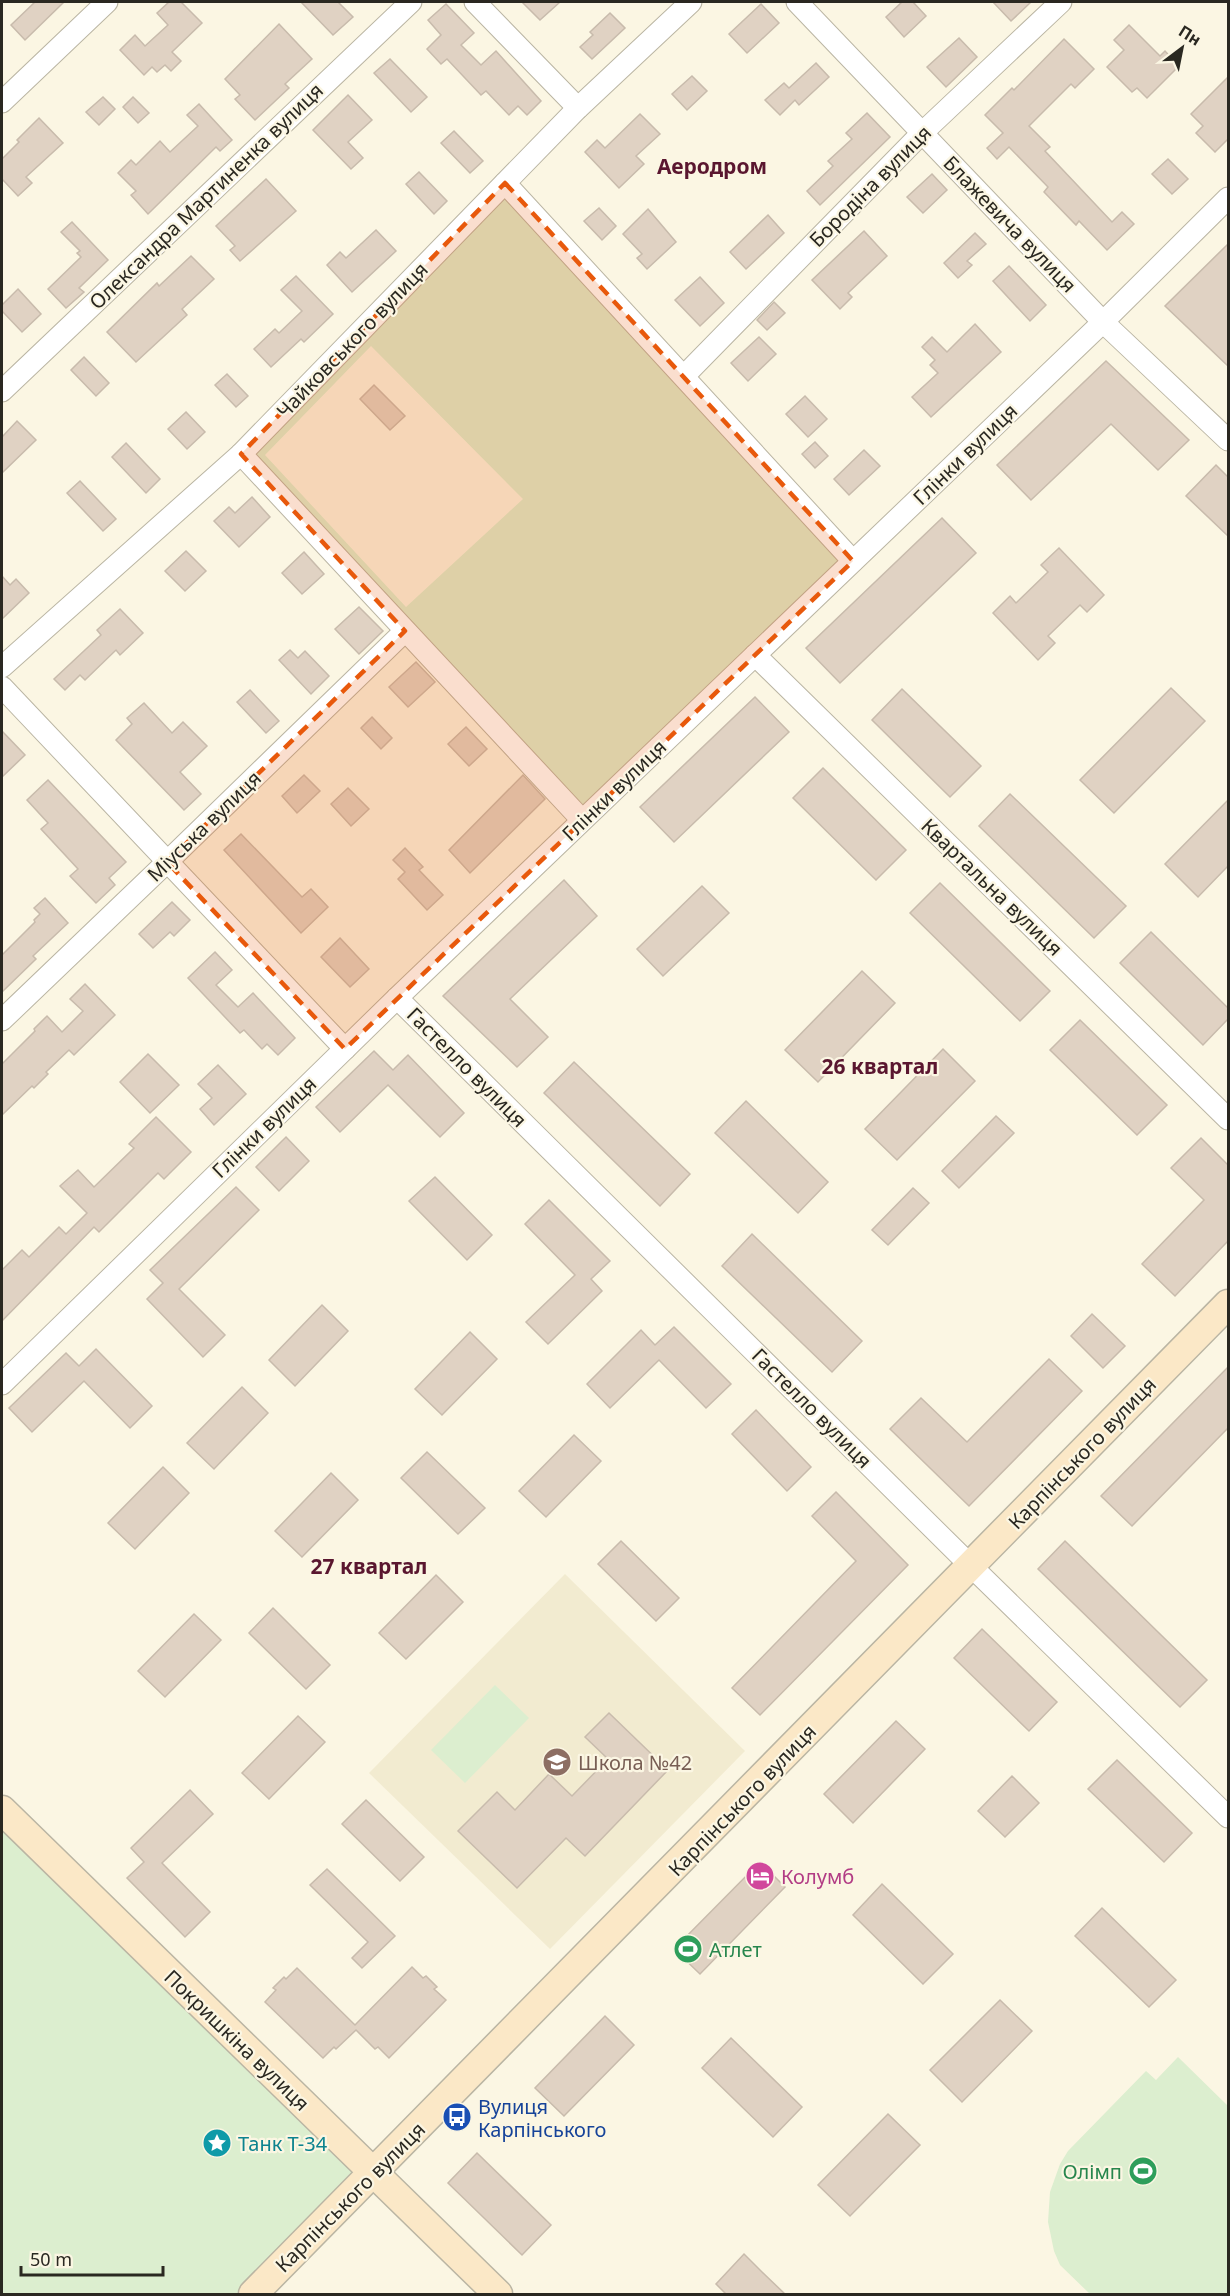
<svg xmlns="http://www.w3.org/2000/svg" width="1230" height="2296" font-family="'Noto Sans',sans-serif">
<rect width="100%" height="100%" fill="#fbf6e3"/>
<polygon fill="#f2ebd0" points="565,1574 745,1751 550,1949 369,1773"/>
<g fill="#dceecf" fill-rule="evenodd">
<path d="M 505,192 L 845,561 L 583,813 L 248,456 ZM 371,346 L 523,499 L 406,607 L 265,455 Z"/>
<polygon points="495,1685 529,1718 465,1783 431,1750"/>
<polygon points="2,1810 374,2174 253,2294 2,2294"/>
<polygon points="1178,2057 1228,2106 1228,2294 1090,2294 1060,2265 1054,2251 1048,2222 1050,2192 1060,2164 1068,2151 1146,2071 1156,2080"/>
</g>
<g fill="#e0d2c3" stroke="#c8bbac" stroke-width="1.5">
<polygon points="35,2 64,2 25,40 11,25"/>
<polygon points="169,2 181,2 202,23 172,52 181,61 171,71 165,65 157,72 152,67 144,75 120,50 135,35 145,46 168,25 157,13"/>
<polygon points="301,2 338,2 353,17 333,35"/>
<polygon points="522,2 560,2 540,20"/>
<polygon points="902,2 913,2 926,16 904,37 886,17"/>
<polygon points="993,2 1031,2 1011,21"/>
<polygon points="446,4 474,33 461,45 481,65 496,51 541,101 527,115 518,106 509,115 486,91 481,95 447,59 441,64 427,49 441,35 428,20"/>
<polygon points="761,4 779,23 747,53 729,34"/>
<polygon points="610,13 625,28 592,59 580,47 593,35 590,32"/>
<polygon points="279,24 312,59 285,84 289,88 255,120 235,99 240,95 225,79"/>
<polygon points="1129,25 1160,56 1165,51 1179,66 1147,98 1137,88 1132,92 1107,67 1124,50 1114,40"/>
<polygon points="959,38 977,57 946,87 927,67"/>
<polygon points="1064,39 1094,69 1075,88 1071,84 1029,126 1050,147 1045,151 1112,222 1122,212 1134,224 1107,250 1079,221 1076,225 1044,192 1048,187 1009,147 997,159 987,148 1003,133 985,115 1012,88 1014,90"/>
<polygon points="390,59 427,97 411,112 374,73"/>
<polygon points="816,63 829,77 799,105 795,100 780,115 765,100 784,83 789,88"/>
<polygon points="692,76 707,91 687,110 672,94"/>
<polygon points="1228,77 1228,139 1215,152 1196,133 1203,126 1191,114"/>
<polygon points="348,95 372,120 348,142 363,158 351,169 313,130"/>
<polygon points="103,97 115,109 99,125 86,112"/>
<polygon points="133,97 149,113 138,123 123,107"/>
<polygon points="199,104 232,140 220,151 216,147 148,214 131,195 136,191 118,173 131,160 136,165 160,141 170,152 198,126 187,115"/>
<polygon points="867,113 890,137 820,205 807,191 833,166 828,161 852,139 846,133"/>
<polygon points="640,114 660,134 636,156 644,164 619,188 585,152 597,140 605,148"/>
<polygon points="39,118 63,143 26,177 32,183 18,196 2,179 2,159 19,142 17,140"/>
<polygon points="454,131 483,161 470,173 441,143"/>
<polygon points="1168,159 1188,179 1172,194 1152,174"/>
<polygon points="419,172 447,201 434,214 406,184"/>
<polygon points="932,174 947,190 923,213 907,197"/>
<polygon points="266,179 296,211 240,261 230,250 235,246 216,226"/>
<polygon points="599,208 616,226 602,240 584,221"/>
<polygon points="648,209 676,242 647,269 637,258 642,254 623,234"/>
<polygon points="768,215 784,233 746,269 730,252"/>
<polygon points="72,222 108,260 79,288 84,292 66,308 48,289 81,257 77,253 80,251 61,232"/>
<polygon points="376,230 396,251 352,292 327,265 340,252 346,258"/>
<polygon points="864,231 887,256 848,293 852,297 840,309 812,280"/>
<polygon points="975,233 986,244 967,261 972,265 958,278 944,263"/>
<polygon points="1228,244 1228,366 1165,306"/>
<polygon points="191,256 214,279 182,309 187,315 136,362 107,332 157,283 159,286"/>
<polygon points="1009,266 1046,305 1030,321 993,281"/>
<polygon points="296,276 333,314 304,342 301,339 271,367 254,349 275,329 279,333 302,311 281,290"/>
<polygon points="700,277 724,303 700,326 675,300"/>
<polygon points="18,289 41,314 22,332 2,311 2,305"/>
<polygon points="774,302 785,313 767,330 757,320"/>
<polygon points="975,324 1001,352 931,417 912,397 938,373 930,365 935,360 922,347 932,337 947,352"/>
<polygon points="759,337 776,354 748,381 731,363"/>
<polygon points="84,357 109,383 96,396 71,370"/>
<polygon points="1106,361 1189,440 1158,470 1111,424 1031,500 997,465"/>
<polygon points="227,374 248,396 236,407 215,385"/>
<polygon points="374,385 405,416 390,430 360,399"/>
<polygon points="805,396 827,419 808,437 786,414"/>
<polygon points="186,412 205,432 187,449 168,429"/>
<polygon points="17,421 36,440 2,473 2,437"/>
<polygon points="815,442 828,456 815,468 802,454"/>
<polygon points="126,443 160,479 146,493 112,457"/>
<polygon points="864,450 880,466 849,495 834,479"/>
<polygon points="1216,465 1228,477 1228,536 1186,496"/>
<polygon points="80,481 116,519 103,531 67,493"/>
<polygon points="252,497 270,517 239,547 214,521 229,507 235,513"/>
<polygon points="942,518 976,553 840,683 806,648"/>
<polygon points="1059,548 1104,595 1087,612 1080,605 1048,636 1055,643 1038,660 993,613 1010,596 1016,603 1048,572 1041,565"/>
<polygon points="186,551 206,571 185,591 165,571"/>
<polygon points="304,552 324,574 302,594 282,573"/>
<polygon points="2,576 10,585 16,579 29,593 2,619"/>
<polygon points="359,607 383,631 359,654 335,629"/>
<polygon points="120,609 143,633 120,655 116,650 85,680 80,675 65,690 54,679 101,635 97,630"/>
<polygon points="290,650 298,658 305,651 329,676 311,694 279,660"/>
<polygon points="416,662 435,682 408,707 389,687"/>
<polygon points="1171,688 1205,721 1114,813 1080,780"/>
<polygon points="902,689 981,766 950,797 872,720"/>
<polygon points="250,690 279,721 266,733 237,702"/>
<polygon points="755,697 789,732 674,842 640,807"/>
<polygon points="144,703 172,733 183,722 207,746 180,772 201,794 184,810 116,740 132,724 127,718"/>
<polygon points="372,717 392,738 381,749 361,728"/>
<polygon points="466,727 487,749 469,766 448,744"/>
<polygon points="2,731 25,755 2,777"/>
<polygon points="823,768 906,850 876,880 793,798"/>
<polygon points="304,775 320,791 297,813 282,796"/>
<polygon points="523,775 545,799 470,873 449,850"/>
<polygon points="48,780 126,862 109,878 115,885 96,903 70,876 78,869 41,829 48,823 27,800"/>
<polygon points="348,788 369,809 351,826 331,804"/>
<polygon points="1010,794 1126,906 1094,938 979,826"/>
<polygon points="1228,800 1228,866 1198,897 1165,864"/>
<polygon points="241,834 302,897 311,889 328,907 301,933 224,850"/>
<polygon points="405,848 423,867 419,870 443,895 427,910 398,879 405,872 393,860"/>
<polygon points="564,880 597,916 510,999 548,1037 517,1067 443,996"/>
<polygon points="940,883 1050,991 1020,1021 910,913"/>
<polygon points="702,886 729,913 663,976 637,949"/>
<polygon points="45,898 68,923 33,956 36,959 2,992 2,955 35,922 34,920 40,914 34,908"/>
<polygon points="172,902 190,920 174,936 170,932 153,948 139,934"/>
<polygon points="1151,932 1228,1008 1228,1019 1203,1045 1120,963"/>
<polygon points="340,938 369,969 350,987 321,957"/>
<polygon points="215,952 232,970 216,985 238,1007 253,993 295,1038 278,1055 267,1044 262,1049 244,1030 240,1033 188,978"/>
<polygon points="862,971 895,1003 818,1082 785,1050"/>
<polygon points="85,984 115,1015 74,1055 69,1050 46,1072 48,1074 34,1088 32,1086 2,1115 2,1064 35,1031 34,1029 47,1016 62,1032 83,1011 70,999"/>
<polygon points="1080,1020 1167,1105 1137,1135 1050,1050"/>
<polygon points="943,1049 975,1081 897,1160 865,1129"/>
<polygon points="374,1051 393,1070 408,1055 464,1113 440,1137 388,1085 340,1132 316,1107"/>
<polygon points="148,1054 179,1085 150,1113 120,1082"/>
<polygon points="574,1062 690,1174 660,1206 544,1093"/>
<polygon points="218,1065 246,1094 214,1125 200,1109 212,1098 198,1084"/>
<polygon points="746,1101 828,1182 798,1213 715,1133"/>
<polygon points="996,1116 1014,1133 959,1188 942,1171"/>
<polygon points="156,1117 191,1152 164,1179 158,1173 99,1232 94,1227 2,1321 2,1270 22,1250 29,1257 59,1227 66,1234 87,1213 60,1186 78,1170 94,1187 134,1148 129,1144"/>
<polygon points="286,1137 309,1161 279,1191 256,1167"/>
<polygon points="1201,1138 1228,1165 1228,1241 1175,1296 1142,1264 1204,1200 1171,1168"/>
<polygon points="435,1177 492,1235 467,1260 409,1201"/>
<polygon points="236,1187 259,1210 179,1289 225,1335 203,1357 147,1299 163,1283 150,1270"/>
<polygon points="913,1188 929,1203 888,1245 872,1230"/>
<polygon points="549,1200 610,1261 591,1279 602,1291 548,1344 526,1322 575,1275 525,1224"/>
<polygon points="752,1234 862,1341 832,1372 722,1266"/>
<polygon points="322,1305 348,1331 295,1386 269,1360"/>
<polygon points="1092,1314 1125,1346 1103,1368 1071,1336"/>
<polygon points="674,1327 731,1384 706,1408 659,1360 610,1408 587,1384 641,1330 655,1345"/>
<polygon points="470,1332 497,1359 442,1415 415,1389"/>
<polygon points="96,1349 152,1406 130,1428 84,1381 32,1432 9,1408 66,1353 79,1366"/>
<polygon points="1049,1359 1082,1391 969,1506 890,1429 921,1398 967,1442"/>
<polygon points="1228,1367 1228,1428 1132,1526 1101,1496"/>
<polygon points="242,1387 268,1413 214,1469 187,1443"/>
<polygon points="756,1410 811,1467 787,1491 732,1434"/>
<polygon points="574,1435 601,1461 546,1517 519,1491"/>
<polygon points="427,1452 485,1508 458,1534 401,1478"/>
<polygon points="163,1467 189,1493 135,1549 108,1523"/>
<polygon points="331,1473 358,1500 302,1557 275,1531"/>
<polygon points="836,1492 908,1565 760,1715 732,1688 856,1561 812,1516"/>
<polygon points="621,1541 679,1598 656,1621 598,1564"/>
<polygon points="1065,1541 1207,1680 1180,1707 1038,1569"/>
<polygon points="436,1575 463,1602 406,1659 379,1633"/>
<polygon points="273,1608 330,1665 306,1689 249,1633"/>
<polygon points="194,1614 221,1640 165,1697 138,1671"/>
<polygon points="982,1629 1057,1702 1029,1731 954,1658"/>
<polygon points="609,1713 668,1770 585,1856 566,1838 517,1888 458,1831 497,1792 515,1810 549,1774 572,1796 608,1759 585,1737"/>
<polygon points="298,1716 325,1742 269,1799 242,1773"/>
<polygon points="896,1721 925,1749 853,1823 824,1794"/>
<polygon points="1117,1760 1192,1833 1164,1862 1088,1789"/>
<polygon points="1012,1776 1039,1803 1005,1837 978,1811"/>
<polygon points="190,1790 213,1814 162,1863 210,1912 185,1937 127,1878 144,1862 131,1848"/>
<polygon points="366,1800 424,1857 400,1881 342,1824"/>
<polygon points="760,1862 785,1887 700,1974 674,1949"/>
<polygon points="327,1869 395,1936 362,1968 352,1958 368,1942 310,1885"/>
<polygon points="882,1884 953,1954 923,1984 853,1915"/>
<polygon points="1102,1908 1176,1980 1149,2007 1075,1936"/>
<polygon points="412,1967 423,1978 426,1976 437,1987 434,1989 446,2000 389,2058 378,2047 375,2049 356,2030 336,2049 334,2047 323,2058 265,2002 276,1990 273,1988 284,1977 286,1979 297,1968 355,2025"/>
<polygon points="1000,2000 1032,2031 962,2102 930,2070"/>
<polygon points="605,2016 634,2045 564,2116 535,2088"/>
<polygon points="731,2038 802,2107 773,2137 702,2068"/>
<polygon points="888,2114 920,2145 850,2216 818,2185"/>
<polygon points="477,2153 551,2225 522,2255 448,2183"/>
<polygon points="744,2254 762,2272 786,2295 727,2295 716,2284"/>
</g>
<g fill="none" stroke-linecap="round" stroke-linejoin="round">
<g stroke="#bab5a3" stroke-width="23">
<g id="street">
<polyline points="475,2 578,108"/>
<polyline points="797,2 1103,322 1228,440"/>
<polyline points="2,102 107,2"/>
<polyline points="505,183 853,561"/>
<polyline points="684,376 922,133 1061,2"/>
<polyline points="2,391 411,2"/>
<polyline points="241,454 582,820"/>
<polyline points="755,655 1228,1119"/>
<polyline points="2,667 241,454 578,108 691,2"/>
<polyline points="2,687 345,1049"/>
<polyline points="397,998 971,1566 1228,1817"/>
<polyline points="2,1020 167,862 405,631"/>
<polyline points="2,1384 397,998 1103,322 1228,198"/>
</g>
</g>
<g stroke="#bab5a3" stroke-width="31">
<g id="secondary">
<polyline points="2,1810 498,2294"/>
<polyline points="253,2294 1228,1304"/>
</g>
</g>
<use href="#street" stroke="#fff" stroke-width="21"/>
<use href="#secondary" stroke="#fbe8c7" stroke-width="28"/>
</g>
<path fill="#e8590c" fill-opacity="0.2" stroke="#e8590c" stroke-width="4.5" stroke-dasharray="12 8" stroke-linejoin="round" d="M 505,183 L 853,561 L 345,1049 L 167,862 L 405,631 L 241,454 Z"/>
<defs>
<g id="school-disc" transform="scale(1.5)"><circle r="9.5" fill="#8d6e63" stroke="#fbf6e3"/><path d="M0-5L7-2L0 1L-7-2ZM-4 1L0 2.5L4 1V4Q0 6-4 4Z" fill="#fff"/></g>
<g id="hotel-disc" transform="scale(1.5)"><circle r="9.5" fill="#d1479c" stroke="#fbf6e3"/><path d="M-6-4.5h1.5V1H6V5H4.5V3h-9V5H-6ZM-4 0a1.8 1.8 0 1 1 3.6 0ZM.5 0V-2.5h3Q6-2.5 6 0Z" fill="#fff"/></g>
<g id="stadium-disc" transform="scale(1.5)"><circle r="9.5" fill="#2e9e5b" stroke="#fbf6e3"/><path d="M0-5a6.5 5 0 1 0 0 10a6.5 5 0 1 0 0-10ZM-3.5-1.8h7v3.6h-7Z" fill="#fff"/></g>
<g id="bus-disc" transform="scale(1.5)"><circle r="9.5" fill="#1a4fb4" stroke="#fbf6e3"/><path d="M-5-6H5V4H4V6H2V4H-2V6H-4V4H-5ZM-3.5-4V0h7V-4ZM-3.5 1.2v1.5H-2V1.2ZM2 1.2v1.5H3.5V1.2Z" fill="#fff"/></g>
<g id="sight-disc" transform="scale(1.5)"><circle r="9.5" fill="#0f9aa8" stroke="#fbf6e3"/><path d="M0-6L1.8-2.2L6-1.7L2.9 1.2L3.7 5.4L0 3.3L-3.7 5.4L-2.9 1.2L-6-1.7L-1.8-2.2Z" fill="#fff"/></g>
</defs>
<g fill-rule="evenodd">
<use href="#school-disc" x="557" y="1762"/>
<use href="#hotel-disc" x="760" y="1876"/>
<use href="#stadium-disc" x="688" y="1949"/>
<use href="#bus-disc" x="457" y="2117"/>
<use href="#sight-disc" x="217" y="2143"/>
<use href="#stadium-disc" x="1143" y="2171"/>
</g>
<g text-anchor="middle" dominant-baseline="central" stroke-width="4.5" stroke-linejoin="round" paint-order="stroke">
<g font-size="20" fill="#2a2821" stroke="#fbf6e3">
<text transform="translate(870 186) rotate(-45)">Бородіна вулиця</text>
<text transform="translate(206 196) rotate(-44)">Олександра Мартиненка вулиця</text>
<text transform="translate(1010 224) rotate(46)">Блажевича вулиця</text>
<text transform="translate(352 340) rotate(-46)">Чайковського вулиця</text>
<text transform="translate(965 454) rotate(-44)">Глінки вулиця</text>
<text transform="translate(614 790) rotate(-44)">Глінки вулиця</text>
<text transform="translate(204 826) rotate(-44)">Міуська вулиця</text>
<text transform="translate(992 887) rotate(44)">Квартальна вулиця</text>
<text transform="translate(467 1067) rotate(45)">Гастелло вулиця</text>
<text transform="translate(264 1127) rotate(-44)">Глінки вулиця</text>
<text transform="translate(812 1408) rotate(45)">Гастелло вулиця</text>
<text transform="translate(1082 1453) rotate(-46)">Карпінського вулиця</text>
<text transform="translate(742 1800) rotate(-46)">Карпінського вулиця</text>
<text transform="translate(237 2040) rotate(44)">Покришкіна вулиця</text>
<text transform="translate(350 2197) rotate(-45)">Карпінського вулиця</text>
</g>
<g font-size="20" fill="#785e54" stroke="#fbf6e3" text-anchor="start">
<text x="578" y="1762">Школа №42</text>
</g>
<g font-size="20" fill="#b23c85" stroke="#fbf6e3" text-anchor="start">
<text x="781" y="1876">Колумб</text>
</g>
<g font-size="20" fill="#27864d" stroke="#fbf6e3" text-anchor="start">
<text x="709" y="1949">Атлет</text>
<text x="1122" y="2171" text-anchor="end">Олімп</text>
</g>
<g font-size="20" fill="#164399" stroke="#fbf6e3" text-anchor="start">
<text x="478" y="2106">Вулиця<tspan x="478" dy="23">Карпінського</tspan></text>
</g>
<g font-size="20" fill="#0d838f" stroke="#fbf6e3" text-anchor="start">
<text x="238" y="2143">Танк Т-34</text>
</g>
<g font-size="21" font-weight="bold" fill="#5a162f" stroke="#fbf6e3">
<text x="712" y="166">Аеродром</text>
<text x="880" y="1066">26 квартал</text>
<text x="369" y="1566">27 квартал</text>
</g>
</g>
<rect width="1230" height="2296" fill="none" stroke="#2a2821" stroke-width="6"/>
<g transform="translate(1182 48) rotate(32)" stroke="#fbf6e3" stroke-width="4.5" paint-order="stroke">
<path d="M0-4.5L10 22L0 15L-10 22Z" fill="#2a2821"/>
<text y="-9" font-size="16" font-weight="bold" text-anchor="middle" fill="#2a2821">Пн</text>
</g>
<path d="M21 2266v9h142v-9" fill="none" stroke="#2a2821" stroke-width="3"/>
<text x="30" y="2266" font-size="18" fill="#2a2821" stroke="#fbf6e3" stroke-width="4.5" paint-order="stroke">50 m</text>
</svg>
